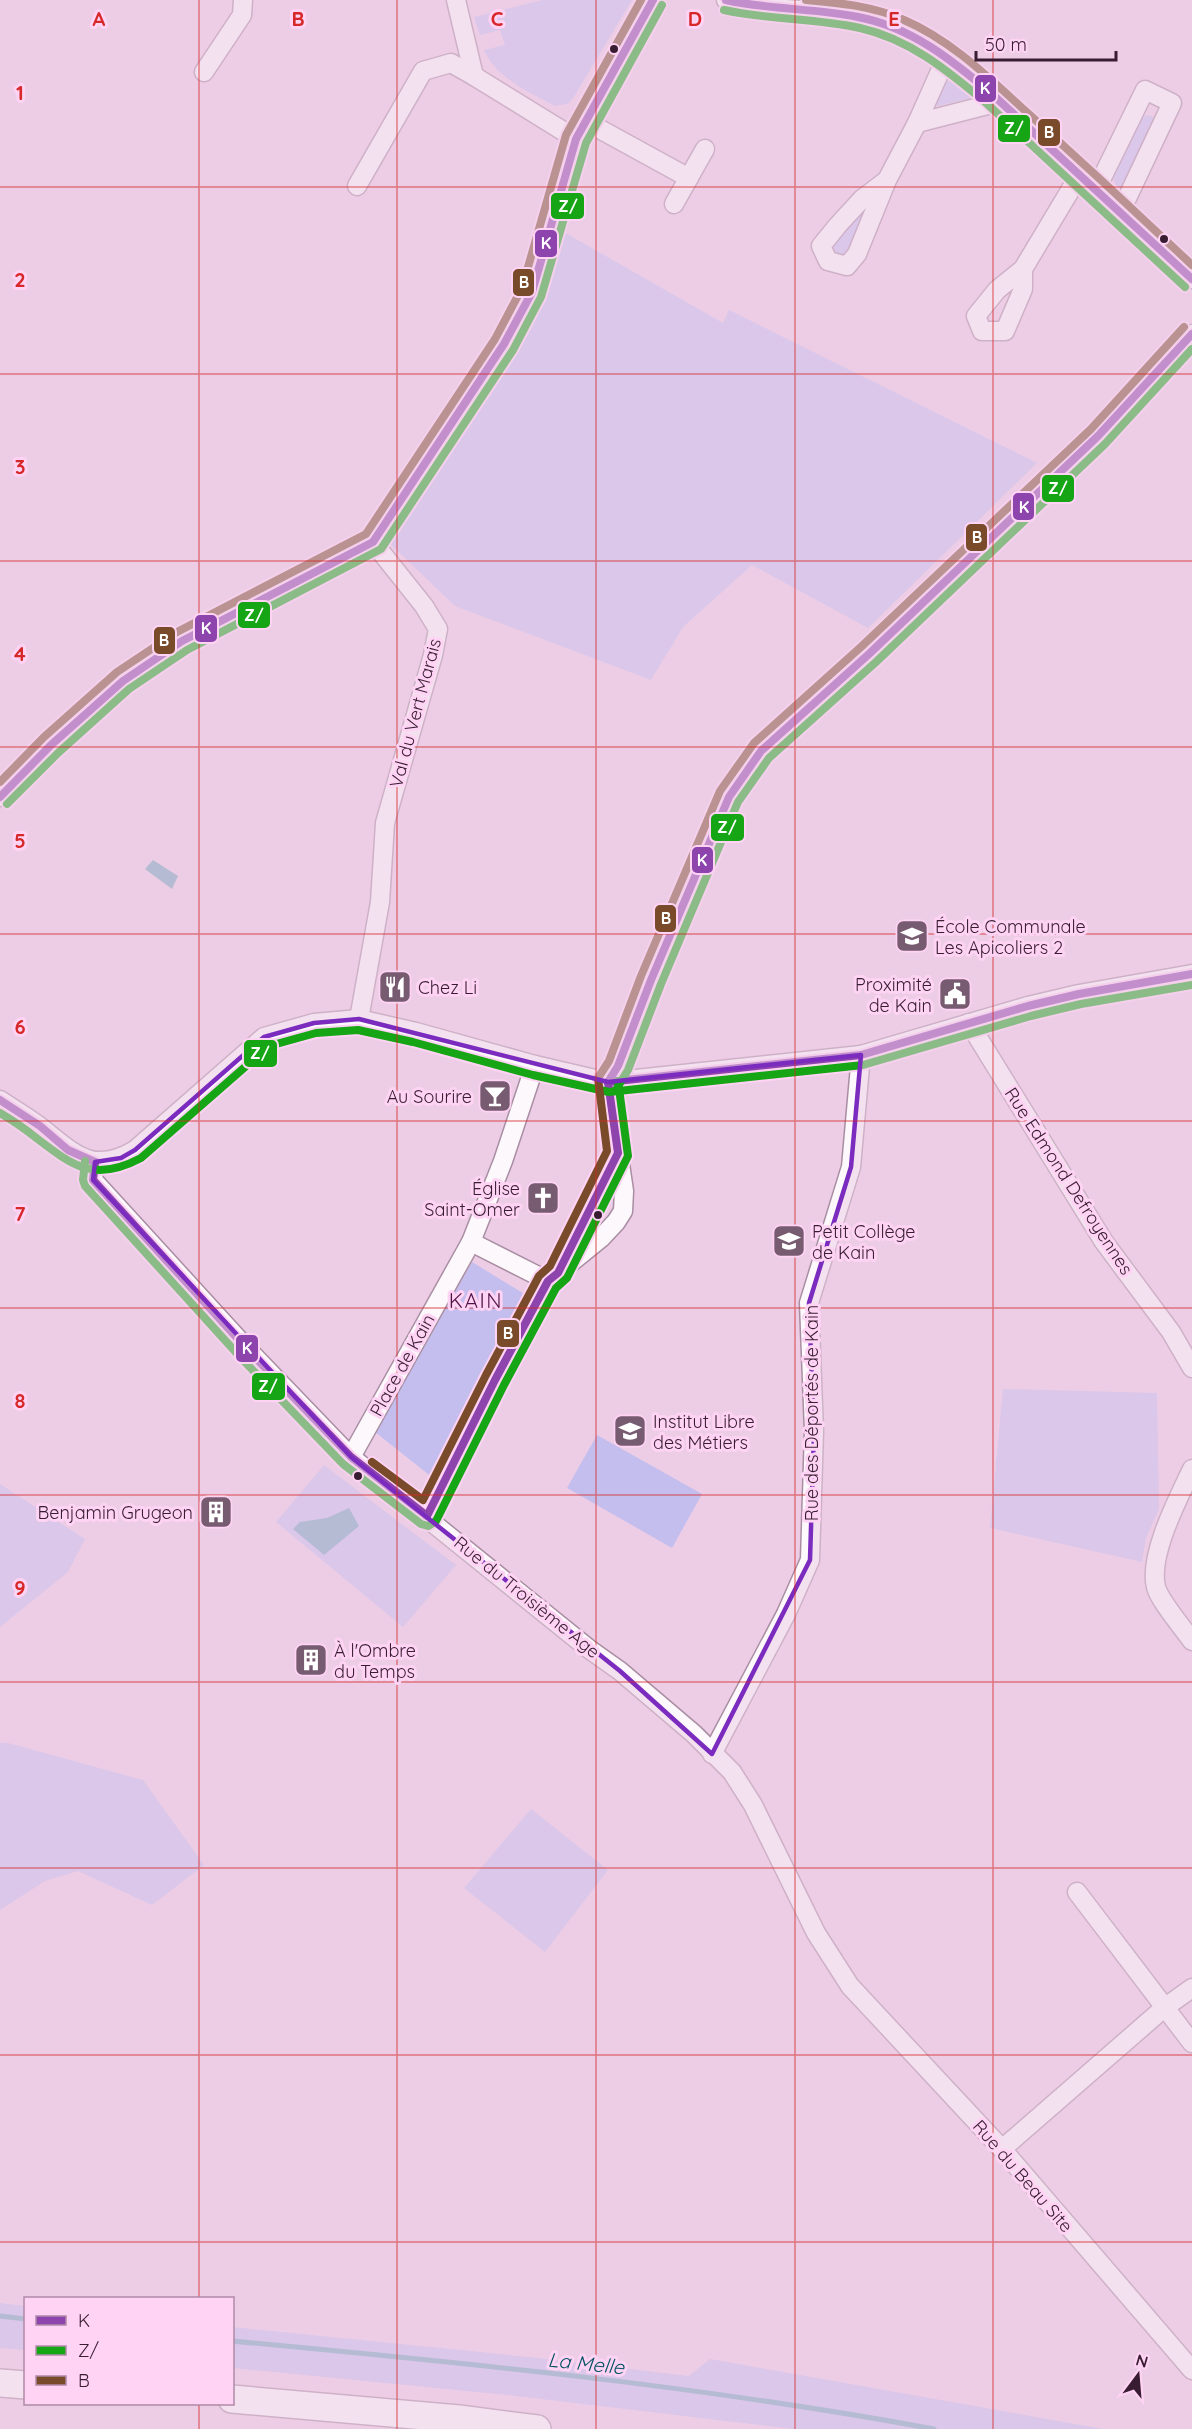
<svg xmlns="http://www.w3.org/2000/svg" width="1192" height="2429" font-family="Quicksand,sans-serif">
<rect width="100%" height="100%" fill="#edcde6"/>
<g fill="#c4beee">
<path d="M 542,0 L 632,0 L 572,100 L 567,104 L 555,106 C 530,93 496,78 484,50 L 505,45 L 500,30 L 480,35 L 474,17 Z"/>
<polygon points="957,78 966,80 973,86 971,98 938,106 933,101 942,83"/>
<polygon points="1146,115 1152,116 1156,121 1123,188 1117,187 1113,179 1141,119"/>
<polygon points="868,207 848,253 841,256 834,254 831,247 864,208"/>
<polygon points="562,231 723,323 729,310 1037,463 868,628 752,565 683,627 651,680 455,606 386,540 542,298"/>
<polygon points="472,1262 531,1298 433,1478 375,1432"/>
<polygon points="1003,1389 1157,1393 1159,1509 1146,1538 1142,1562 990,1528"/>
<polygon points="597,1435 702,1494 672,1548 567,1488"/>
<polygon points="324,1465 456,1565 403,1627 276,1522"/>
<polygon points="0,1484 85,1539 68,1572 0,1627"/>
<polygon points="0,1743 8,1743 143,1780 204,1865 152,1905 78,1871 45,1881 0,1910"/>
<polygon points="531,1809 608,1870 545,1952 464,1888"/>
<polygon points="0,2303 25,2306 25,2350 0,2348"/>
<polygon points="232,2327 529,2357 689,2376 710,2359 1103,2429 793,2429 507,2395 233,2368"/>
</g>
<g fill="#71a4ba">
<polygon points="153,860 178,876 172,889 145,869"/>
<polygon points="349,1508 359,1526 324,1555 293,1529 300,1522 327,1518"/>
</g>
<g fill="none" stroke-linecap="round" stroke-linejoin="round">
<g stroke="#71a4ba" stroke-width="5">
<polyline points="0,2316 26,2319"/>
<path d="M 232,2341 C 467,2363 702,2386 934,2429"/>
</g>
<g stroke="#a98ea3" stroke-width="21">
<g id="minor">
<polyline points="456,0 474,76 576,139"/>
<path d="M 726,0 C 777,14 828,6 880,22 C 935,39 982,86 1024,124 C 1081,175 1136,227 1192,279"/>
<polyline points="204,72 242,15 243,0"/>
<polyline points="585,121 689,178"/>
<polyline points="917,123 999,102"/>
<polyline points="887,180 857,254 847,266 828,261 821,246 838,225 862,199 887,180 917,123 946,58"/>
<polyline points="357,186 423,71 451,63 474,76"/>
<polyline points="1096,190 1145,90 1172,103 1120,213"/>
<polyline points="674,204 705,149"/>
<polyline points="1023,269 1023,289 1005,331 982,331 976,316 997,290 1023,269 1080,174"/>
<polyline points="0,797 51,745 123,681 182,641 373,542 504,344 532,292 576,139 653,0"/>
<polyline points="359,1019 380,902 385,823 433,655 438,629 424,606 373,542"/>
<polyline points="969,1023 1104,1242 1171,1332 1192,1368"/>
<polyline points="608,1082 618,1066 651,980 729,797 761,751 869,654 1098,436 1192,334"/>
<path d="M 0,1100 C 13,1109 27,1117 39,1126 C 73,1152 91,1176 135,1150 L 264,1037 L 314,1023 L 359,1019 L 416,1032 L 535,1065 L 608,1082 L 861,1055 L 1028,1006 L 1079,994 L 1192,974"/>
<polyline points="95,1162 93,1180 250,1352 351,1457 589,1649 620,1671 694,1734 732,1772 753,1805 816,1933 850,1986 1002,2149 1192,2370"/>
<polyline points="471,1242 548,1281"/>
<polyline points="351,1457 471,1242 503,1161 535,1065"/>
<path d="M 1192,1469 C 1179,1497 1148,1555 1156,1587 C 1159,1600 1183,1628 1192,1641"/>
<polyline points="427,1516 495,1380 548,1281 601,1238 616,1222 623,1211 624,1191 608,1082"/>
<polyline points="712,1754 786,1614 810,1560 814,1431 809,1303 851,1167 861,1055"/>
<polyline points="1077,1892 1192,2043"/>
<polyline points="1002,2149 1164,2008 1192,1988"/>
</g>
</g>
<g stroke="#a98ea3" stroke-width="30">
<g id="highway">
<polyline points="0,2383 26,2385"/>
<polyline points="232,2399 459,2419 537,2429"/>
</g>
</g>
<use href="#minor" stroke="#fcf8fb" stroke-width="18"/>
<use href="#highway" stroke="#fcf8fb" stroke-width="27"/>
<g stroke="#ffd3f4" stroke-width="12">
<g id="bus-1">
<path d="M 726,0 C 770,10 814,8 858,17 C 911,27 952,60 992,94 L 1192,279"/>
<polyline points="0,797 51,745 123,681 182,641 373,542 504,344 532,292 576,139 653,0"/>
<polyline points="608,1082 618,1066 651,980 729,797 761,751 869,654 1098,436 1192,334"/>
<polyline points="608,1082 861,1055 1028,1006 1079,994 1192,974"/>
<polyline points="0,1100 40,1126 68,1150 95,1162"/>
<polyline points="95,1162 93,1180 250,1352 351,1457 427,1516"/>
<polyline points="427,1516 495,1380 548,1281 558,1273 618,1153 608,1082"/>
</g>
</g>
<g stroke="#ffd3f4" stroke-width="12">
<g id="bus-2">
<path d="M 724,10 C 769,20 815,18 860,28 C 909,39 947,70 985,102 L 1185,287"/>
<polyline points="7,804 58,753 129,689 187,650 381,549 513,350 541,297 586,143 662,5"/>
<polyline points="617,1088 628,1070 661,984 738,802 769,758 876,662 1105,444 1192,349"/>
<path d="M 0,1113 C 12,1120 24,1128 35,1137 C 73,1166 94,1183 141,1158 L 269,1046 L 316,1033 L 358,1030 L 413,1042 L 533,1075 L 609,1092 L 863,1065 L 1031,1016 L 1081,1004 L 1192,985"/>
<polyline points="85,1161 83,1180 85,1186 242,1359 343,1464 421,1524 428,1526 436,1521 504,1385 556,1288 567,1278 628,1156 618,1081"/>
</g>
</g>
<g stroke="#ffd3f4" stroke-width="12">
<g id="bus-3">
<path d="M 806,0 C 840,3 873,6 904,20 C 953,41 992,81 1031,116 C 1085,165 1139,215 1192,265"/>
<polyline points="0,782 44,737 117,672 177,632 366,534 495,339 522,288 566,135 641,0"/>
<polyline points="372,1462 423,1500 486,1375 539,1276 550,1266 607,1151 598,1078 609,1061 641,976 720,791 754,743 862,646 1091,429 1184,327"/>
</g>
</g>
<use href="#bus-1" stroke="#8e44ad" stroke-width="8"/>
<use href="#bus-2" stroke="#16a514" stroke-width="8"/>
<use href="#bus-3" stroke="#7a4b2a" stroke-width="8"/>
</g>
<path d="M0 0H1192V2429H0ZM 359,1019 L 608,1082 L 861,1055 L 851,1167 L 809,1303 L 814,1431 L 810,1560 L 712,1754 L 620,1671 L 351,1457 L 93,1180 L 95,1162 L 121,1158 L 135,1150 L 264,1037 L 314,1023 Z" fill="#edcde6" fill-opacity=".55" fill-rule="evenodd"/>
<path fill="none" stroke="#7b2cbf" stroke-width="4.5" stroke-linejoin="round" d="M 359,1019 L 608,1082 L 861,1055 L 851,1167 L 809,1303 L 814,1431 L 810,1560 L 712,1754 L 620,1671 L 351,1457 L 93,1180 L 95,1162 L 121,1158 L 135,1150 L 264,1037 L 314,1023 Z"/>
<path fill="none" stroke="#d62828" stroke-width="1.5" stroke-opacity="0.55" d="M 199,0 L 199,2298M 397,0 L 397,2429M 596,0 L 596,2429M 795,0 L 795,2429M 993,0 L 993,2429M 0,187 L 1192,187M 0,374 L 1192,374M 0,561 L 1192,561M 0,747 L 1192,747M 0,934 L 1192,934M 0,1121 L 1192,1121M 0,1308 L 1192,1308M 0,1495 L 1192,1495M 0,1682 L 1192,1682M 0,1868 L 1192,1868M 0,2055 L 1192,2055M 0,2242 L 1192,2242M 199,2404 L 199,2429"/>
<defs>
<g id="school-square" transform="scale(1.725)"><rect x="-9" y="-9" width="18" height="18" rx="4" fill="#775b71" stroke="#ffd3f4"/><path d="M0-5L7-2L0 1L-7-2ZM-4 1L0 2.5L4 1V4Q0 6-4 4Z" fill="#fff"/></g>
<g id="restaurant-square" transform="scale(1.725)"><rect x="-9" y="-9" width="18" height="18" rx="4" fill="#775b71" stroke="#ffd3f4"/><path d="M-5-6h1v4h1v-4h1v4h1v-4h1v5L-1.5 .5V6h-2V.5L-5-1ZM5-6V6H3V1.5H1.5Q1.5-4 5-6Z" fill="#fff"/></g>
<g id="civic-square" transform="scale(1.725)"><rect x="-9" y="-9" width="18" height="18" rx="4" fill="#775b71" stroke="#ffd3f4"/><path d="M-.6-6.5H3V-4.5H.6V-3L4-1V1h2V6H-6V1h2V-1L-.6-3ZM-1.2 2.5V6h2.4V2.5Z" fill="#fff"/></g>
<g id="bar-square" transform="scale(1.725)"><rect x="-9" y="-9" width="18" height="18" rx="4" fill="#775b71" stroke="#ffd3f4"/><path d="M-6-5H6L.8 .8V4.5H3.5V6h-7V4.5H-.8V.8Z" fill="#fff"/></g>
<g id="church-square" transform="scale(1.725)"><rect x="-9" y="-9" width="18" height="18" rx="4" fill="#775b71" stroke="#ffd3f4"/><path d="M-1.2-6h2.4v3.5h3.3v2.4h-3.3V6h-2.4V-.1h-3.3v-2.4h3.3Z" fill="#fff"/></g>
<g id="building-square" transform="scale(1.725)"><rect x="-9" y="-9" width="18" height="18" rx="4" fill="#775b71" stroke="#ffd3f4"/><path d="M-4-6H4V6H1V3H-1V6H-4ZM-2.5-4.3h1.7v1.8h-1.7ZM.8-4.3h1.7v1.8H.8ZM-2.5-1h1.7V.8h-1.7ZM.8-1h1.7V.8H.8Z" fill="#fff"/></g>
</defs>
<g fill-rule="evenodd">
<use href="#school-square" x="912" y="936"/>
<use href="#restaurant-square" x="395" y="987"/>
<use href="#civic-square" x="955" y="994"/>
<use href="#bar-square" x="495" y="1096"/>
<use href="#church-square" x="543" y="1198"/>
<use href="#school-square" x="789" y="1241"/>
<use href="#school-square" x="630" y="1431"/>
<use href="#building-square" x="216" y="1512"/>
<use href="#building-square" x="311" y="1660"/>
</g>
<g fill="#381d32" stroke="#ffd3f4" stroke-width="2">
<circle cx="614" cy="49" r="5"/>
<circle cx="1164" cy="239" r="5"/>
<circle cx="598" cy="1215" r="5"/>
<circle cx="358" cy="1476" r="5"/>
</g>
<g text-anchor="middle" dominant-baseline="central" stroke-width="6" stroke-linejoin="round" paint-order="stroke">
<g font-size="18" fill="#381d32" stroke="#ffd3f4">
<text transform="translate(415 713) rotate(-75)">Val du Vert Marais</text>
<text transform="translate(1069 1181) rotate(57)">Rue Edmond Defroyennes</text>
<text transform="translate(402 1365) rotate(-61)">Place de Kain</text>
<text transform="translate(811 1413) rotate(-90)">Rue des Déportés de Kain</text>
<text transform="translate(527 1597) rotate(39)">Rue du Troisième Age</text>
<text transform="translate(1023 2176) rotate(49)">Rue du Beau Site</text>
</g>
<g font-size="18" fill="#381d32" stroke="#ffd3f4" text-anchor="start">
<text x="935" y="926">École Communale<tspan x="935" dy="21">Les Apicoliers 2</tspan></text>
<text x="932" y="984" text-anchor="end">Proximité<tspan x="932" dy="21">de Kain</tspan></text>
<text x="418" y="987">Chez Li</text>
<text x="472" y="1096" text-anchor="end">Au Sourire</text>
<text x="520" y="1188" text-anchor="end">Église<tspan x="520" dy="21">Saint-Omer</tspan></text>
<text x="812" y="1231">Petit Collège<tspan x="812" dy="21">de Kain</tspan></text>
<text x="653" y="1421">Institut Libre<tspan x="653" dy="21">des Métiers</tspan></text>
<text x="193" y="1512" text-anchor="end">Benjamin Grugeon</text>
<text x="334" y="1650">À l'Ombre<tspan x="334" dy="21">du Temps</tspan></text>
</g>
<g font-size="20" font-style="italic" fill="#045361" stroke="#ffd3f4">
<text transform="translate(586 2363) rotate(6)">La Melle</text>
</g>
<g font-size="21" letter-spacing="1.5" fill="#4f1446" stroke="#ffd3f4">
<text x="476" y="1300">KAIN</text>
</g>
</g>
<g font-size="20" text-anchor="middle" font-weight="bold" fill="#d62828" stroke="#ffd3f4" stroke-width="6" stroke-linejoin="round" paint-order="stroke">
<text x="99" y="26">A</text>
<text x="298" y="26">B</text>
<text x="497" y="26">C</text>
<text x="695" y="26">D</text>
<text x="894" y="26">E</text>
<text x="20" y="100">1</text>
<text x="20" y="287">2</text>
<text x="20" y="474">3</text>
<text x="20" y="661">4</text>
<text x="20" y="848">5</text>
<text x="20" y="1034">6</text>
<text x="20" y="1221">7</text>
<text x="20" y="1408">8</text>
<text x="20" y="1595">9</text>
</g>
<g stroke="#ffd3f4" stroke-width="2">
<rect x="974" y="74" width="23" height="29" rx="6" fill="#8e44ad"/>
<rect x="997" y="114" width="34" height="29" rx="6" fill="#16a514"/>
<rect x="1037" y="118" width="24" height="29" rx="6" fill="#7a4b2a"/>
<rect x="550" y="192" width="35" height="28" rx="6" fill="#16a514"/>
<rect x="534" y="229" width="24" height="29" rx="6" fill="#8e44ad"/>
<rect x="512" y="268" width="23" height="29" rx="6" fill="#7a4b2a"/>
<rect x="1041" y="474" width="34" height="29" rx="6" fill="#16a514"/>
<rect x="1012" y="492" width="23" height="29" rx="6" fill="#8e44ad"/>
<rect x="965" y="523" width="23" height="29" rx="6" fill="#7a4b2a"/>
<rect x="237" y="601" width="34" height="28" rx="6" fill="#16a514"/>
<rect x="194" y="614" width="24" height="29" rx="6" fill="#8e44ad"/>
<rect x="153" y="626" width="23" height="29" rx="6" fill="#7a4b2a"/>
<rect x="710" y="813" width="35" height="29" rx="6" fill="#16a514"/>
<rect x="691" y="846" width="23" height="28" rx="6" fill="#8e44ad"/>
<rect x="654" y="904" width="23" height="29" rx="6" fill="#7a4b2a"/>
<rect x="243" y="1039" width="35" height="29" rx="6" fill="#16a514"/>
<rect x="496" y="1319" width="24" height="29" rx="6" fill="#7a4b2a"/>
<rect x="235" y="1334" width="24" height="29" rx="6" fill="#8e44ad"/>
<rect x="251" y="1372" width="35" height="29" rx="6" fill="#16a514"/>
</g>
<g font-size="16" text-anchor="middle" font-weight="bold" fill="#fff">
<text x="985" y="94">K</text>
<text x="1014" y="134">Z/</text>
<text x="1049" y="138">B</text>
<text x="568" y="212">Z/</text>
<text x="546" y="249">K</text>
<text x="524" y="288">B</text>
<text x="1058" y="494">Z/</text>
<text x="1024" y="513">K</text>
<text x="977" y="543">B</text>
<text x="254" y="621">Z/</text>
<text x="206" y="634">K</text>
<text x="164" y="646">B</text>
<text x="727" y="833">Z/</text>
<text x="702" y="866">K</text>
<text x="666" y="924">B</text>
<text x="260" y="1059">Z/</text>
<text x="508" y="1339">B</text>
<text x="247" y="1354">K</text>
<text x="268" y="1392">Z/</text>
</g>
<rect x="24" y="2297" width="210" height="108" fill="#ffd3f4" stroke="#af8aa6" stroke-width="1.5"/>
<rect x="36" y="2316" width="30" height="9" fill="#8e44ad" stroke="#af8aa6" stroke-width="1.5"/>
<text x="78" y="2327" font-size="18" fill="#381d32">K</text>
<rect x="36" y="2346" width="30" height="9" fill="#16a514" stroke="#af8aa6" stroke-width="1.5"/>
<text x="78" y="2357" font-size="18" fill="#381d32">Z/</text>
<rect x="36" y="2376" width="30" height="9" fill="#7a4b2a" stroke="#af8aa6" stroke-width="1.5"/>
<text x="78" y="2387" font-size="18" fill="#381d32">B</text>
<g transform="translate(1138 2375) rotate(16)" stroke="#ffd3f4" stroke-width="4.5" paint-order="stroke">
<path d="M0-4.5L10 22L0 15L-10 22Z" fill="#381d32"/>
<text y="-9" font-size="16" font-weight="bold" text-anchor="middle" fill="#381d32">N</text>
</g>
<path d="M976 51v9h140v-9" fill="none" stroke="#381d32" stroke-width="3"/>
<text x="985" y="51" font-size="18" fill="#381d32" stroke="#ffd3f4" stroke-width="4.5" paint-order="stroke">50 m</text>
</svg>
